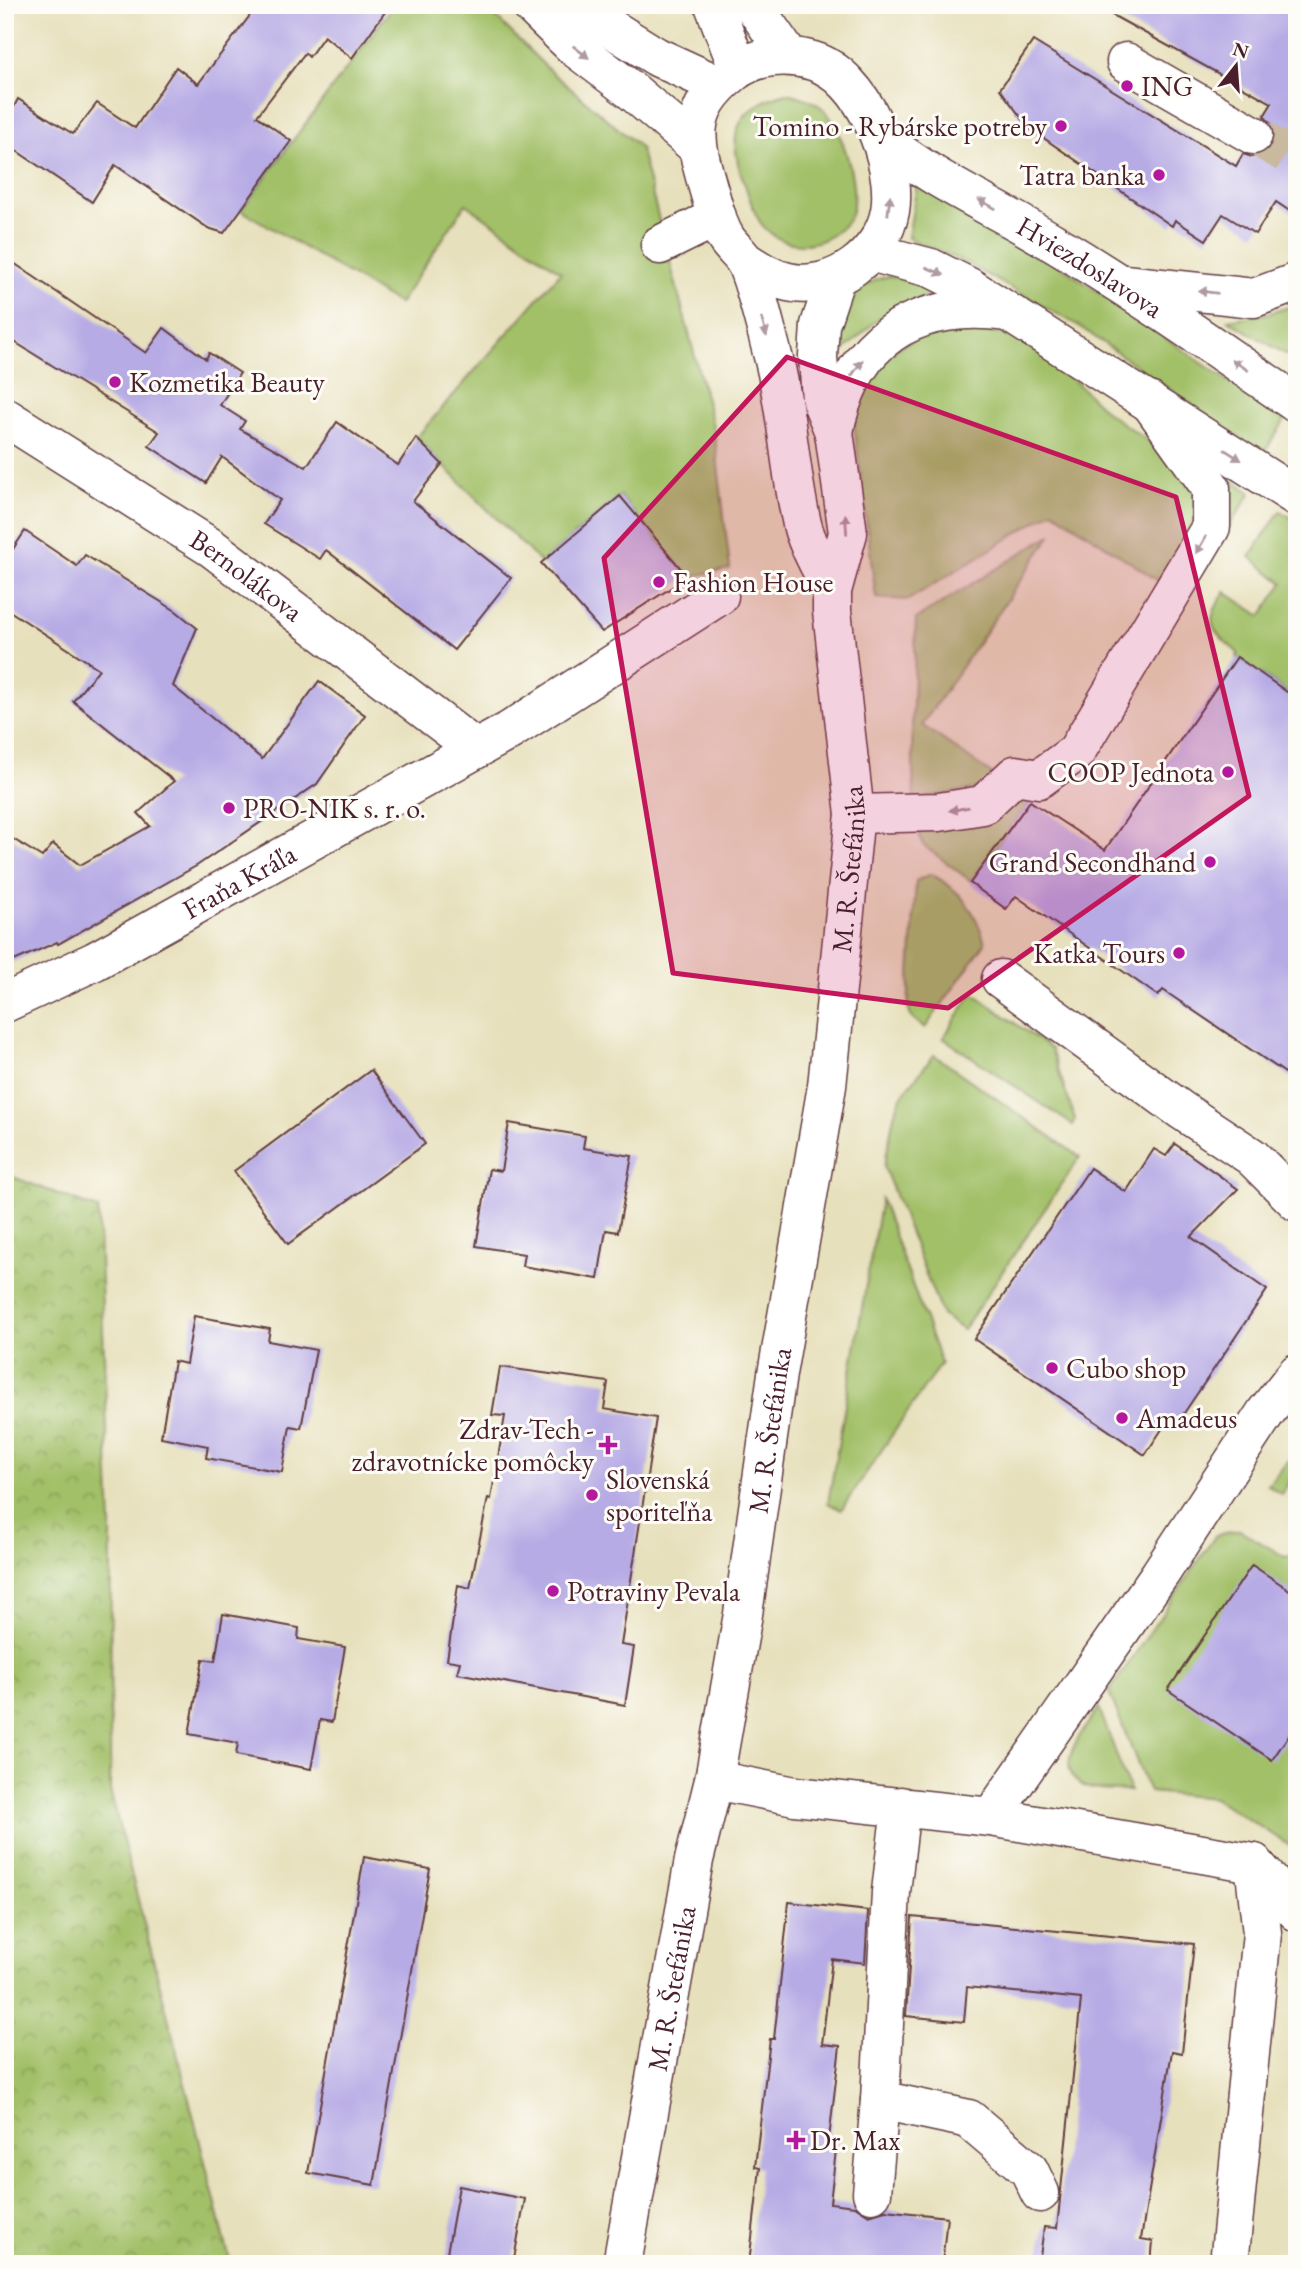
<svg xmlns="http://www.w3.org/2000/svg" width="1302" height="2269" font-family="'EB Garamond',serif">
<defs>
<pattern id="park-crowns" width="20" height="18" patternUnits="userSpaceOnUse" patternTransform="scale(1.75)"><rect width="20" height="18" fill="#a2c067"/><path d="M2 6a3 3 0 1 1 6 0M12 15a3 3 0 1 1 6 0" fill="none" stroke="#869b55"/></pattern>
</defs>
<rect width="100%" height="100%" fill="#fdfcf7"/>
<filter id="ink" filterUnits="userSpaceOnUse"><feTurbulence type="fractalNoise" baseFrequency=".0143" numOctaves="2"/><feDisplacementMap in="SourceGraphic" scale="14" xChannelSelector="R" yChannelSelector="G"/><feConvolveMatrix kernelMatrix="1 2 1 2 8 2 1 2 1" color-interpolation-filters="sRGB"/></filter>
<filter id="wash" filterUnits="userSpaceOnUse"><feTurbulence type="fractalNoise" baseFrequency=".00686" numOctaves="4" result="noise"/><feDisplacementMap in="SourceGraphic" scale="28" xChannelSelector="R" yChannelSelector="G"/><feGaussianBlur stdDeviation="1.57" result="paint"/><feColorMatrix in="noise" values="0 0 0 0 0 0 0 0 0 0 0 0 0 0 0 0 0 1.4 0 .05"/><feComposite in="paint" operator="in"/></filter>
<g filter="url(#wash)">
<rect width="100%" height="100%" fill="#e7e0bc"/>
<g fill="#a2c067" stroke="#767049" stroke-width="2">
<polygon points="394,5 484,5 551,72 640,147 714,430 730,569 688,577 620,496 541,563 416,438 561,272 466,204 399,304 241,210"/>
<path d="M 787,93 C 799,96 811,99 821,107 C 842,123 864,197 848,220 C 829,245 794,253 769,232 C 755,221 751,201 745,185 C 726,137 733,107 787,93 Z"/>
<polygon points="917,184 1024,241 1285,420 1263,454 1079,326 964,262 908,238"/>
<path d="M 889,276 L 928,285 L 927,296 L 879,318 L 843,351 L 838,351 C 832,342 836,334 839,324 C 848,299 861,282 889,276 Z"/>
<polygon points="1295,305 1293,342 1297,361 1228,320 1270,313"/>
<polygon points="934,329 1017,335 1041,349 1109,414 1183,465 1200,512 1160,582 1053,511 908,600 876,598 854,425 862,390 883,356"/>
<polygon points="1218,468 1251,493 1212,553"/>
<path d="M 1280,511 L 1297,521 L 1297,699 L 1237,657 L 1238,653 C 1211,629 1203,624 1225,592 L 1261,616 L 1283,583 L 1250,557 Z"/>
<polygon points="1052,534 922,725 996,777 983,788 914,799 912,730 916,619"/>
<polygon points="1022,799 1030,801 971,881 923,845 916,826"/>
<path d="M 931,874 C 961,890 976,911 985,943 L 925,1028 L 911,1017 L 908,1007 L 916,881 Z"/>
<polygon points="973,993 1051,1049 1075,1119 1073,1125 943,1038"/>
<polygon points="934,1055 1080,1157 963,1330 942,1315 884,1167 894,1115 902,1095"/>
<polygon points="881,1199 941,1363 841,1510 828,1503"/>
<polygon points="1297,1450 1297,1471 1281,1494 1268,1485"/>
<polygon points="1240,1530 1285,1557 1297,1555 1297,1850 1214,1798 1149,1792 1109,1692 1216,1535"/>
<path d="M 1099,1708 L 1130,1791 C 1118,1790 1097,1792 1086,1787 C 1048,1770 1085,1728 1099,1708 Z"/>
</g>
<polygon fill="url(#park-crowns)" stroke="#767049" stroke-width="2" points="5,1174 98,1209 111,1525 110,1790 231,2264 5,2264"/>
<g id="blocks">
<g fill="#b7abe5">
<polygon points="258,5 390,5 352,58 324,36 309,57 305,53 257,116 291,141 224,233 208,228 115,165 92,202 5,143 5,124 18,99 73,134 97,103 135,128 176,67 198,84"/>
<polygon points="1094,5 1297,5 1297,216 1276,202 1255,234 1223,214 1206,240 1175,220 1172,226 1029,128 1000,89 1033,41 1236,166 1243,154 1252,157 1263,154 1272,145 1275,134 1272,125 1264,116 1272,103"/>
<polygon points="5,257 146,353 164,328 206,359 209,353 240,373 220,405 245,421 240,429 306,467 337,422 398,465 416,438 442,464 413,501 511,578 454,650 326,550 320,559 264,524 280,500 222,457 206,483 149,446 159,432 5,336"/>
<polygon points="620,496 688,577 602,632 541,563"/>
<polygon points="25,531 77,566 85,555 176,611 197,628 173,686 262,759 319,681 365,715 317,784 198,865 58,944 57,942 5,965 5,834 42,857 53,844 80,865 150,826 138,813 174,781 73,701 99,669 5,608 5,561"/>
<polygon points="1237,657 1297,699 1297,1081 1163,990 1158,996 1016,896 1006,909 970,883 1030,801 1105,850"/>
<polygon points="371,1070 425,1144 288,1244 234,1171"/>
<polygon points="509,1123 585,1136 583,1148 632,1156 618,1232 606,1230 598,1279 522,1266 524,1254 476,1246 489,1169 501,1171"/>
<polygon points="1175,1144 1238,1189 1191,1237 1267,1290 1176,1425 1168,1420 1145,1455 974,1339 1090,1168 1126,1192 1154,1149 1166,1156"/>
<polygon points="194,1316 270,1329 268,1341 316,1350 301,1428 290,1426 282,1472 206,1458 208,1446 161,1437 174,1361 186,1364"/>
<polygon points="500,1367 608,1382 604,1409 656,1418 621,1645 634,1647 625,1705 457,1673 460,1662 447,1660 458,1585 470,1588 488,1498 491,1499 505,1416 492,1415"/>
<polygon points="1252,1565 1297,1595 1297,1723 1272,1760 1168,1690"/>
<polygon points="223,1614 299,1628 298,1639 345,1647 332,1722 320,1720 311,1769 236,1755 238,1743 189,1734 203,1659 215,1661"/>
<polygon points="364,1857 430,1869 374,2185 308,2173"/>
<polygon points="789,1902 868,1911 865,1963 832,1959 822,2044 840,2046 829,2139 837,2141 830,2203 855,2206 869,2215 885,2210 947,2217 942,2264 749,2264 760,2168 755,2167 770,2039 774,2039"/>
<polygon points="912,1917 1194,1944 1182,2053 1172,2051 1141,2239 1153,2241 1151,2264 1039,2264 1044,2227 1057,2228 1081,1999 967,1987 964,2022 906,2016"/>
<polygon points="459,2186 525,2199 513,2264 445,2264"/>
</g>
</g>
</g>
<g filter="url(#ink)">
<use href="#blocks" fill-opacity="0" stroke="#623c41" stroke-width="2"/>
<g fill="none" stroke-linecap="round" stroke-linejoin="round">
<polyline stroke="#c8b99f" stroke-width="38" stroke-dasharray="38 19" stroke-linecap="butt" points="1253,135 1297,160"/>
<g stroke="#623c41" stroke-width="41">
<g id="minor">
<polyline points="531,5 574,47 632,91 695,145"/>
<polyline points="581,5 590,15 657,57 718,85"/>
<polyline points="714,5 738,68"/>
<polyline points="753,5 788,55"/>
<polyline points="1126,62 1253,135"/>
<path id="s1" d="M 880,137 C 931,180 995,207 1052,242 C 1136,292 1216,348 1297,404"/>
<polyline points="660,245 717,217"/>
<polyline points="870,252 931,268 969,287 1297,497"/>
<path d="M 745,261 C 759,270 771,278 788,282 C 833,292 882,256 890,211 C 898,162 864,76 813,61 C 787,53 755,55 733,73 C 686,111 694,139 709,191 C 714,207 717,226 727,240 C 732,247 739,253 744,260 C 754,277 767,334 773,356 C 788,412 789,472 803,528 C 809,549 823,571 832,591"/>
<polyline points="1124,284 1254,298 1297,282"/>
<path id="s2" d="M 5,417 L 212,548 L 476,749"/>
<path d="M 834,432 C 852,338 915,300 1007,312"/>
<polyline points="855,814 939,812 983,805 1015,775 1039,779 1076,752 1211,527 1211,488 1149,401"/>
<polyline points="1001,979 1181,1110 1252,1157 1297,1202"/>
<path id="s3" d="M 5,1003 L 95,961 L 509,731 L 719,596"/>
<polyline points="714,1780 795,1796 991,1817 1254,1863 1297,1912"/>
<polyline points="901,1806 891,1892 880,2100 969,2119 1029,2170 1040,2193"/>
<polyline points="991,1817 1160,1574 1266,1412 1297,1373"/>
<polyline points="872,2193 880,2100"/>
<path id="s4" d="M 622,2264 L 694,1860 L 714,1780 L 743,1614 L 777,1374 L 827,1086 L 855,814 L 832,611 L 832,591 L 848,533 L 834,432 L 821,400 L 818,356 L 820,325 L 836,277"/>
<polyline points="1229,2264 1262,1933 1254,1863"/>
</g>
</g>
<use href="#minor" stroke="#fff" stroke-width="38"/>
</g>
<defs><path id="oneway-solid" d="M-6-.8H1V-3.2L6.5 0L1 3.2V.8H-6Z" transform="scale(1.75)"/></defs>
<g fill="#ae9aa0">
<use href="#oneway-solid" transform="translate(581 52) rotate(38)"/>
<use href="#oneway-solid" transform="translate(987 204) rotate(-151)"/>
<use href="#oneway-solid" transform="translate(889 205) rotate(-83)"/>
<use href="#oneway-solid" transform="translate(935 271) rotate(23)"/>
<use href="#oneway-solid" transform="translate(1208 292) rotate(-173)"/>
<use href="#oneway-solid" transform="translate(764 327) rotate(74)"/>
<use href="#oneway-solid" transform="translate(1240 365) rotate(-146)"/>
<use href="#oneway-solid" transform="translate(857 368) rotate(-55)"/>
<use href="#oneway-solid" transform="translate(1233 455) rotate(32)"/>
<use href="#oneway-solid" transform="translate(846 524) rotate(-94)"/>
<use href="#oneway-solid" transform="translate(1201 545) rotate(120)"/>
<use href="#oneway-solid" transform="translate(959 809) rotate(170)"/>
</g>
</g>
<path fill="#c2185b" fill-opacity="0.2" stroke="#c2185b" stroke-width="5" stroke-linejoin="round" d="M 787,357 L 1176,497 L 1249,796 L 948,1008 L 673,973 L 604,558 Z"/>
<g fill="#b5179e" stroke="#fdfcf7" stroke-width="2.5">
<circle cx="1127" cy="86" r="7"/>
<circle cx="1061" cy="126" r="7"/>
<circle cx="1159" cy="175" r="7"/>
<circle cx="115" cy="382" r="7"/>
<circle cx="659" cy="582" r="7"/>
<circle cx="1228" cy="772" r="7"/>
<circle cx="229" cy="808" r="7"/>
<circle cx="1210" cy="862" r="7"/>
<circle cx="1179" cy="953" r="7"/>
<circle cx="1052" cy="1368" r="7"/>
<circle cx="1122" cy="1418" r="7"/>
<path d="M604.5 1434.5h7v7h7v7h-7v7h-7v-7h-7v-7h7z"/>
<circle cx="592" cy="1495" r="7"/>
<circle cx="553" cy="1591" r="7"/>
<path d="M792.5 2129.5h7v7h7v7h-7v7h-7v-7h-7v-7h7z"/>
</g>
<g text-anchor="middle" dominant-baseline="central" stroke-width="6" stroke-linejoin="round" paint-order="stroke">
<g font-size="28" fill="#4a1f2b" stroke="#fdfcf7" text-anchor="start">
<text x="1141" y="86">ING</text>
<text x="1047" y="126" text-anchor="end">Tomino - Rybárske potreby</text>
<text x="1145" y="175" text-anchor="end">Tatra banka</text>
<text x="129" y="382">Kozmetika Beauty</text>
<text x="673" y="582">Fashion House</text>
<text x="1214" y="772" text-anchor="end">COOP Jednota</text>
<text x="243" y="808">PRO-NIK s. r. o.</text>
<text x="1196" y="862" text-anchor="end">Grand Secondhand</text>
<text x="1165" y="953" text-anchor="end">Katka Tours</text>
<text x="1066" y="1368">Cubo shop</text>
<text x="1136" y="1418">Amadeus</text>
<text x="594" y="1429" text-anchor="end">Zdrav-Tech -<tspan x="594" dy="32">zdravotnícke pomôcky</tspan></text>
<text x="606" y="1479">Slovenská<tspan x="606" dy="32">sporiteľňa</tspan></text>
<text x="567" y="1591">Potraviny Pevala</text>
<text x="810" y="2140">Dr. Max</text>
</g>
<g font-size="28" fill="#4a1f2b" stroke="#fdfcf7">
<text stroke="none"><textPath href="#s1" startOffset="247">Hviezdoslavova</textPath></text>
<text stroke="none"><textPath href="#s2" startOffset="289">Bernolákova</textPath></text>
<text stroke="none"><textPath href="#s4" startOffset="1414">M. R. Štefánika</textPath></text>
<text stroke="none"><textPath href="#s3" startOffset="264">Fraňa Kráľa</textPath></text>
<text stroke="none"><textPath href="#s4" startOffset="847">M. R. Štefánika</textPath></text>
<text stroke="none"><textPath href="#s4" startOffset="280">M. R. Štefánika</textPath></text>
</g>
</g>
<rect width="1302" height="2269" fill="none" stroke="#fdfcf7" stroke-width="28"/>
<g transform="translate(1236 66) rotate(17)" stroke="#fdfcf7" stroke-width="5" paint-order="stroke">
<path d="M0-5L12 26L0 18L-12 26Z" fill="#4a1f2b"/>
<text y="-10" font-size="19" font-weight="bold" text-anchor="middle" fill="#4a1f2b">N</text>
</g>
</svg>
